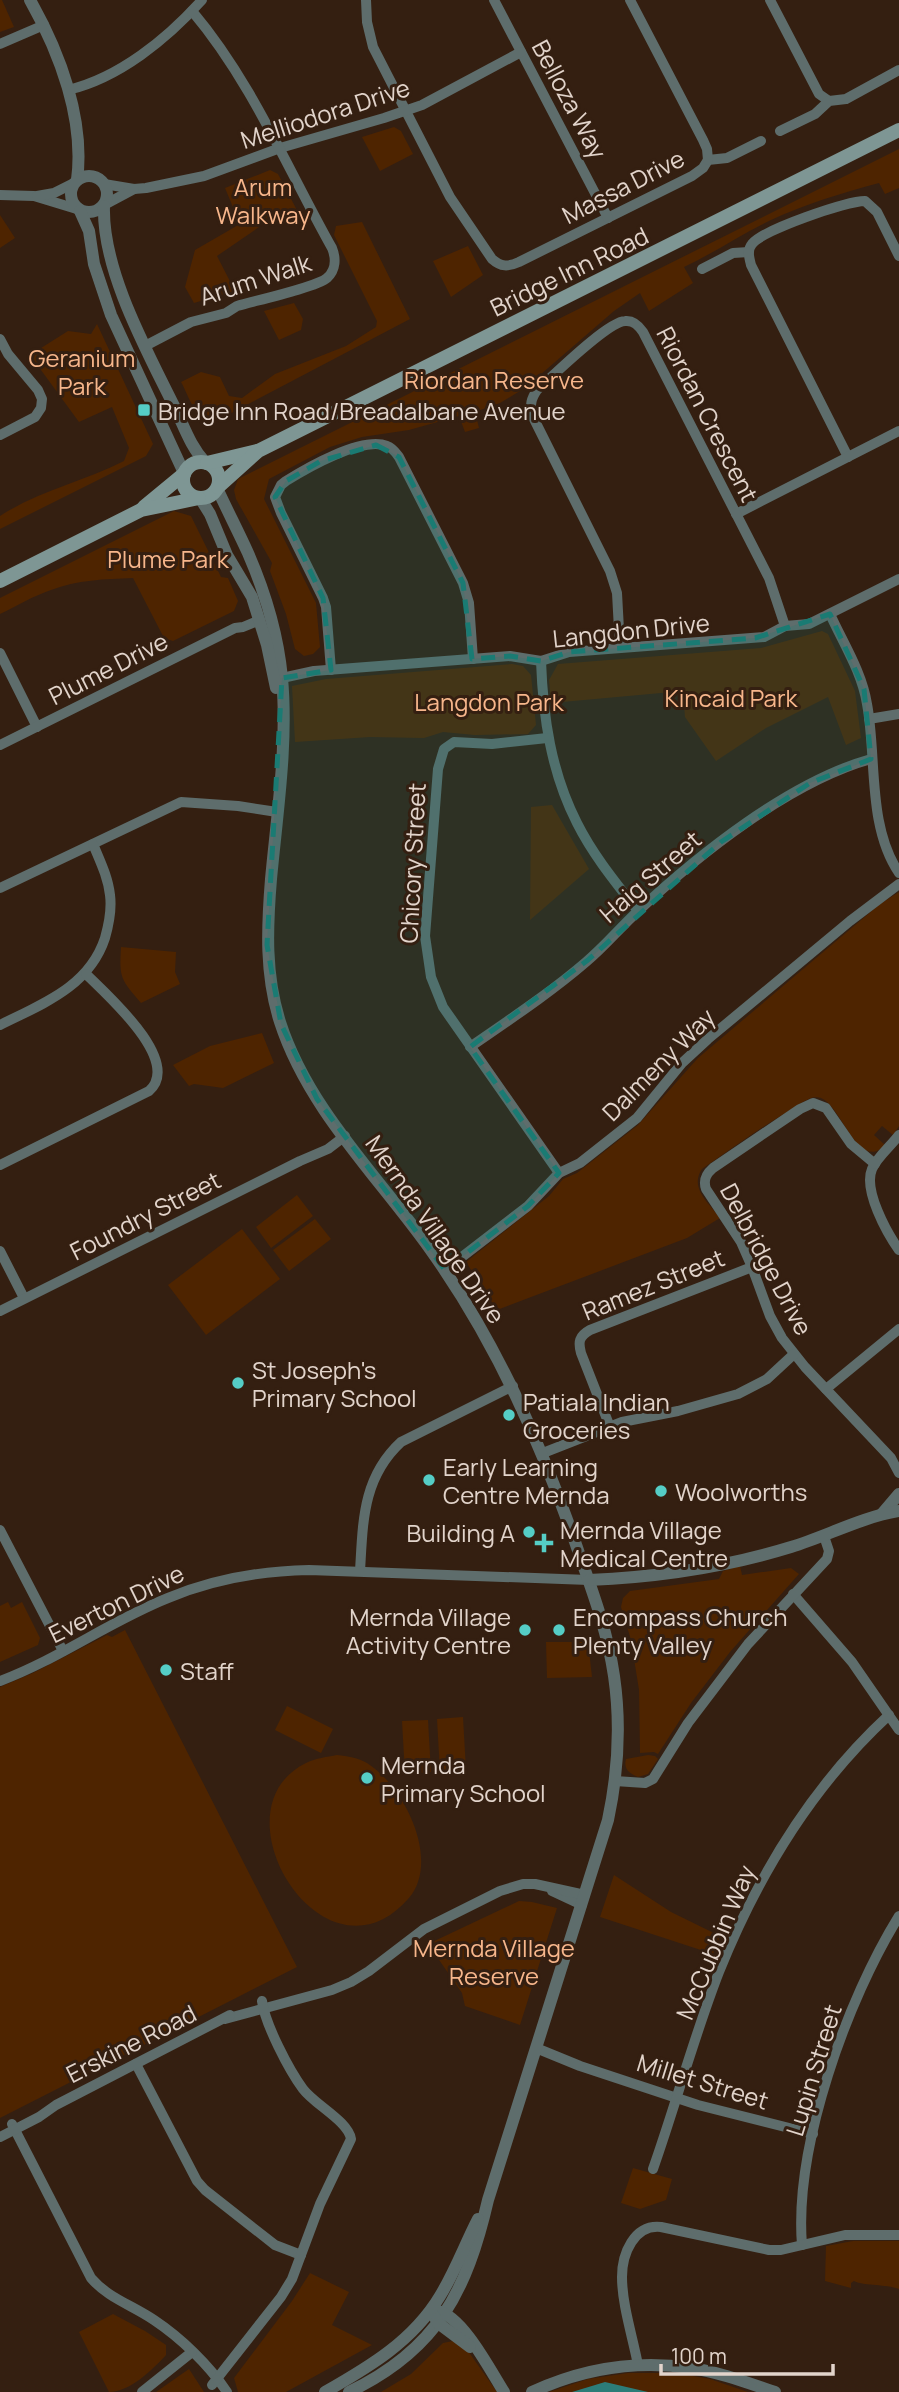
<svg xmlns="http://www.w3.org/2000/svg" width="899" height="2392" font-family="Manrope,sans-serif">
<rect width="100%" height="100%" fill="#341f11"/>
<g fill="#4e2400">
<polygon points="0,0 2,0 14,27 0,32"/>
<polygon points="394,127 401,131 413,154 380,171 362,137"/>
<path d="M 899,149 L 899,188 L 885,194 L 879,183 C 842,193 805,204 771,220 C 741,234 714,253 684,267 L 693,283 L 649,311 L 640,293 L 614,311 L 525,388 L 500,403 L 475,412 L 479,428 L 465,432 L 459,416 L 409,430 L 362,437 L 330,447 L 269,479 L 264,499 L 316,603 L 320,647 L 313,654 L 304,656 L 295,649 L 286,614 L 270,571 L 272,563 L 236,499 L 234,490 L 238,479 Z"/>
<polygon points="270,170 278,174 300,216 262,225 217,256 235,291 194,303 185,287 195,250 240,224 225,188"/>
<polygon points="0,215 15,238 0,248"/>
<path d="M 362,222 L 410,319 L 218,420 C 196,425 190,398 181,382 L 201,372 L 220,377 L 229,396 L 242,398 L 275,374 L 346,346 L 376,327 L 377,321 L 334,235 L 336,226 Z"/>
<polygon points="468,246 483,275 451,297 433,261"/>
<polygon points="294,303 303,319 301,330 279,340 264,311"/>
<path d="M 97,324 L 153,444 L 146,456 L 0,529 L 0,516 C 40,490 83,482 124,461 L 129,448 L 112,407 L 79,422 L 30,355 L 68,331 L 91,334 Z"/>
<path d="M 174,511 L 191,516 L 221,577 L 228,578 L 238,601 L 234,611 L 173,641 L 164,638 L 133,578 C 105,579 77,580 51,590 C 33,596 17,606 0,614 L 0,598 Z"/>
<polygon points="822,631 828,634 855,691 861,738 846,745 828,697 766,728 716,761 685,717 683,691 551,703 549,680 558,664 761,648"/>
<polygon points="512,664 523,666 531,675 536,725 528,734 475,735 443,732 424,738 370,737 295,742 292,686 326,679"/>
<polygon points="552,805 589,869 530,920 531,807"/>
<path d="M 899,892 L 899,1126 L 893,1135 L 882,1126 L 874,1135 L 885,1145 C 858,1173 842,1106 821,1098 C 818,1097 813,1097 811,1098 C 803,1101 795,1107 787,1112 C 758,1129 730,1150 702,1169 C 689,1188 709,1203 720,1218 L 687,1238 L 497,1310 L 466,1262 L 549,1196 L 563,1179 L 577,1173 L 638,1125 L 698,1058 L 880,904 Z"/>
<path d="M 121,947 L 176,952 L 175,972 L 180,984 L 141,1003 C 121,979 119,979 121,947 Z"/>
<polygon points="262,1033 274,1063 223,1088 194,1084 189,1086 173,1065 210,1046"/>
<polygon points="297,1195 313,1216 271,1248 256,1227"/>
<polygon points="315,1219 331,1239 289,1271 273,1250"/>
<polygon points="242,1229 280,1279 206,1335 168,1285"/>
<polygon points="740,1566 742,1575 791,1568 799,1574 730,1652 691,1703 658,1754 654,1752 640,1753 639,1690 631,1640 621,1607 623,1598 630,1591 719,1579 723,1571"/>
<polygon points="8,1602 11,1608 22,1602 40,1638 38,1645 0,1662 0,1606"/>
<polygon points="125,1630 297,1967 0,2118 0,1687 33,1673 107,1635 112,1637"/>
<polygon points="546,1642 588,1642 592,1677 547,1678"/>
<polygon points="287,1706 333,1729 321,1753 275,1730"/>
<polygon points="463,1717 466,1770 440,1772 437,1719"/>
<polygon points="428,1720 431,1772 405,1774 402,1721"/>
<path d="M 337,1755 C 348,1756 358,1758 367,1763 C 404,1786 441,1860 409,1898 C 325,1995 210,1810 306,1763 C 316,1758 327,1757 337,1755 Z"/>
<path d="M 648,1755 L 655,1756 L 658,1759 L 648,1774 L 638,1777 C 630,1774 623,1769 626,1759 Z"/>
<polygon points="614,1875 671,1912 720,1936 713,1954 600,1917"/>
<polygon points="519,1901 532,1902 557,1908 520,2025 465,2006 462,1993 428,1944"/>
<polygon points="633,2168 672,2179 666,2200 640,2209 621,2203"/>
<path d="M 853,2241 L 899,2241 L 899,2289 C 886,2284 863,2286 854,2281 L 851,2283 L 851,2288 L 825,2281 L 826,2246 Z"/>
<polygon points="310,2273 349,2292 332,2325 372,2345 286,2392 238,2392 234,2378 292,2301"/>
<path d="M 113,2314 L 145,2331 L 166,2345 L 166,2355 C 152,2370 130,2392 109,2392 L 79,2332 Z"/>
<polygon points="453,2341 468,2351 497,2392 381,2392 411,2374 443,2343"/>
<polygon points="189,2369 204,2392 156,2392"/>
<polygon points="628,2373 676,2373 710,2379 748,2392 549,2392 588,2379"/>
</g>
<polygon fill="#2d7d78" points="605,2382 648,2392 572,2392"/>
<g fill="none" stroke-linecap="round" stroke-linejoin="round">
<g stroke="#5e6d6c" stroke-width="10">
<path d="M 366,0 L 367,22 L 373,47 L 450,197 L 492,259 C 501,267 508,267 519,262 L 692,176 L 703,168 L 708,160 L 727,158 L 761,141"/>
<polyline points="494,0 608,218"/>
<polyline points="630,0 703,140 707,149 708,160"/>
<polyline points="770,0 819,94 829,101"/>
<polyline points="0,44 44,25"/>
<path d="M 68,90 C 119,78 167,39 202,0"/>
<polyline points="780,131 815,114 829,101 846,99 899,70"/>
<polyline points="104,184 134,189 146,188 204,176 280,148 384,118 422,105 521,52"/>
<polyline points="0,195 34,196 80,210"/>
<polyline points="37,196 54,193 74,183"/>
<polyline points="104,205 134,189"/>
<polyline points="702,269 733,253 749,252"/>
<polyline points="0,339 8,354 38,390 42,399 41,408 35,417 0,435"/>
<path d="M 145,346 L 191,322 L 226,313 L 237,306 C 254,301 317,287 327,278 C 336,270 336,258 332,248 C 287,168 252,82 192,11"/>
<path d="M 848,457 L 751,265 C 749,257 747,250 752,244 C 762,230 847,201 865,201 L 877,212 L 899,256"/>
<polyline points="736,514 899,431"/>
<path d="M 830,614 C 843,643 862,672 867,704 C 877,757 867,826 899,873"/>
<path d="M 620,648 L 617,593 L 610,571 L 532,415 C 530,404 531,399 537,390 C 553,376 607,322 625,321 C 634,320 639,326 643,332 L 769,578 L 785,626"/>
<polyline points="0,653 37,727"/>
<path d="M 541,661 C 543,717 551,772 577,823 C 593,855 616,883 638,911"/>
<path d="M 331,670 L 326,607 L 323,598 L 281,513 L 275,497 L 281,485 L 286,481 C 307,468 362,436 387,446 C 393,448 396,453 399,457 L 463,583 L 469,603 L 473,659"/>
<polyline points="282,678 314,671 510,656 541,661 569,652 764,637 785,626 809,624 899,579"/>
<polyline points="869,719 899,714"/>
<polyline points="547,738 492,744 454,742 444,749 438,769 425,936 431,977 443,1007 559,1173"/>
<polyline points="0,745 235,628 243,627 260,620"/>
<polyline points="0,888 181,802 238,806 277,812"/>
<path d="M 0,1025 C 42,1004 89,987 105,938 C 109,924 112,910 110,895 C 108,877 100,861 93,844"/>
<path d="M 470,1047 C 509,1020 550,993 586,962 C 604,947 619,929 636,913 C 698,855 789,782 871,759"/>
<path d="M 899,1135 C 891,1146 877,1157 872,1169 C 863,1190 887,1233 899,1250"/>
<path d="M 875,1164 L 851,1144 L 826,1108 L 813,1103 L 800,1109 L 713,1168 C 706,1174 703,1180 706,1189 L 741,1242 L 752,1267 L 770,1316 L 782,1338 L 805,1367 L 891,1458 L 899,1473"/>
<path d="M 0,1165 L 149,1091 C 183,1061 106,994 86,974"/>
<polyline points="0,1251 24,1298"/>
<polyline points="445,1270 528,1206 559,1173 580,1163 637,1118 682,1063 708,1039 850,921 899,884"/>
<polyline points="0,1311 300,1161 328,1149 345,1136"/>
<polyline points="826,1389 899,1329"/>
<path d="M 610,1427 L 581,1353 C 578,1342 579,1336 590,1330 L 752,1267"/>
<polyline points="543,1453 622,1422 678,1411 738,1394 767,1379 794,1354"/>
<polyline points="0,1530 63,1651"/>
<path d="M 360,1571 C 363,1523 362,1478 401,1442 L 513,1386"/>
<polyline points="793,1594 852,1662 899,1730"/>
<path d="M 0,1681 C 59,1659 110,1621 168,1598 C 213,1579 260,1571 309,1570 L 589,1580"/>
<polyline points="615,1781 645,1783 653,1779 688,1723 748,1644 827,1559 829,1551 824,1536"/>
<polyline points="552,1891 582,1905"/>
<polyline points="225,2019 332,1990 351,1982 369,1971 424,1929 500,1891 523,1884 535,1884 585,1895"/>
<polyline points="536,2048 580,2066 698,2105 813,2134"/>
<polyline points="136,2064 197,2181 205,2190 275,2245 301,2255"/>
<path d="M 12,2124 L 91,2278 C 108,2298 132,2305 154,2320 C 181,2338 209,2365 227,2392"/>
<polyline points="0,2137 39,2117 56,2105 230,2015"/>
<path d="M 653,2169 C 676,2104 694,2036 719,1972 C 758,1875 812,1786 889,1715"/>
<path d="M 802,2245 C 794,2146 847,2000 899,1916"/>
<path d="M 638,2365 C 633,2338 622,2305 622,2277 C 622,2254 634,2224 661,2227 L 769,2250 L 781,2250 L 845,2235 L 899,2235"/>
<path d="M 212,2385 L 281,2297 L 292,2279 L 320,2204 L 351,2139 C 348,2121 315,2105 303,2089 C 289,2070 265,2024 262,2001"/>
<polyline points="142,2392 192,2352"/>
</g>
<g stroke="#5e6d6c" stroke-width="12">
<path d="M 30,0 C 60,53 85,120 77,180"/>
<circle cx="89" cy="194" r="18"/>
<path d="M 104,206 C 102,270 146,349 174,406 C 184,426 190,446 205,462"/>
<polyline points="80,211 89,231 94,264 111,315 184,473"/>
<path d="M 217,488 C 227,510 238,531 248,553 C 265,592 278,635 282,678 C 288,743 277,814 271,879 C 267,928 265,975 280,1022 C 308,1109 378,1176 430,1249 C 498,1344 543,1448 581,1559 C 595,1598 608,1635 614,1676 C 621,1724 618,1773 608,1820 L 488,2200 C 467,2291 437,2350 349,2392"/>
<polyline points="200,498 210,514 227,555 252,597 267,645 276,688"/>
<polyline points="882,1514 899,1494"/>
<path d="M 589,1580 C 658,1577 726,1567 791,1547 C 827,1536 862,1517 899,1511"/>
<path d="M 438,2311 C 463,2317 490,2370 504,2392"/>
<polyline points="434,2316 438,2323 470,2347"/>
<path d="M 325,2392 C 369,2367 413,2341 440,2296 C 455,2272 465,2244 478,2219"/>
<path d="M 532,2392 C 582,2369 636,2360 691,2368 C 719,2372 748,2383 775,2392"/>
</g>
<g stroke="#7e9694" stroke-width="14">
<circle cx="201" cy="480" r="18"/>
<polyline points="207,463 257,451"/>
<polyline points="218,487 258,451 899,130"/>
<polyline points="144,507 184,474"/>
<polyline points="0,581 141,510 199,498"/>
</g>
</g>
<path fill="#1a7b73" fill-opacity="0.2" stroke="#1a7b73" stroke-width="5" stroke-dasharray="14 9" stroke-linejoin="round" d="M 376,445 L 399,457 L 463,583 L 472,659 L 510,656 L 541,661 L 569,652 L 755,638 L 830,614 L 864,689 L 871,759 L 810,783 L 721,842 L 588,960 L 470,1047 L 559,1173 L 528,1206 L 445,1270 L 317,1099 L 281,1024 L 267,945 L 282,678 L 331,670 L 323,598 L 275,497 L 286,481 L 321,461 Z"/>
<g fill="#55cdc6" stroke="#341f11" stroke-width="2.5">
<rect x="137" y="403" width="14" height="14" rx="3.5"/>
<circle cx="238" cy="1383" r="7"/>
<circle cx="509" cy="1415" r="7"/>
<circle cx="429" cy="1480" r="7"/>
<circle cx="661" cy="1491" r="7"/>
<circle cx="529" cy="1532" r="7"/>
<path d="M540.5 1532.5h7v7h7v7h-7v7h-7v-7h-7v-7h7z"/>
<circle cx="525" cy="1630" r="7"/>
<circle cx="559" cy="1630" r="7"/>
<circle cx="166" cy="1670" r="7"/>
<circle cx="367" cy="1778" r="7"/>
</g>
<g text-anchor="middle" dominant-baseline="central" stroke-width="6" stroke-linejoin="round" paint-order="stroke">
<g font-size="24" fill="#e2d4cb" stroke="#341f11">
<text transform="translate(570 99) rotate(62)">Belloza Way</text>
<text transform="translate(325 113) rotate(-18)">Melliodora Drive</text>
<text transform="translate(623 186) rotate(-27)">Massa Drive</text>
<text transform="translate(569 271) rotate(-26)">Bridge Inn Road</text>
<text transform="translate(255 279) rotate(-18)">Arum Walk</text>
<text transform="translate(708 414) rotate(63)">Riordan Crescent</text>
<text transform="translate(631 630) rotate(-6)">Langdon Drive</text>
<text transform="translate(108 668) rotate(-27)">Plume Drive</text>
<text transform="translate(412 863) rotate(-87)">Chicory Street</text>
<text transform="translate(650 876) rotate(-41)">Haig Street</text>
<text transform="translate(658 1064) rotate(-45)">Dalmeny Way</text>
<text transform="translate(145 1215) rotate(-27)">Foundry Street</text>
<text transform="translate(436 1229) rotate(55)">Mernda Village Drive</text>
<text transform="translate(767 1259) rotate(62)">Delbridge Drive</text>
<text transform="translate(653 1284) rotate(-22)">Ramez Street</text>
<text transform="translate(116 1603) rotate(-26)">Everton Drive</text>
<text transform="translate(715 1942) rotate(-67)">McCubbin Way</text>
<text transform="translate(131 2043) rotate(-27)">Erskine Road</text>
<text transform="translate(813 2070) rotate(-73)">Lupin Street</text>
<text transform="translate(703 2081) rotate(17)">Millet Street</text>
</g>
<g font-size="24" fill="#f7b68b" stroke="#341f11">
<text x="263" y="186">Arum<tspan x="263" dy="28">Walkway</tspan></text>
<text x="82" y="357">Geranium<tspan x="82" dy="28">Park</tspan></text>
<text x="494" y="379">Riordan Reserve</text>
<text x="168" y="558">Plume Park</text>
<text x="731" y="697">Kincaid Park</text>
<text x="489" y="701">Langdon Park</text>
<text x="494" y="1947">Mernda Village<tspan x="494" dy="28">Reserve</tspan></text>
</g>
<g font-size="24" fill="#e2d4cb" stroke="#341f11" text-anchor="start">
<text x="158" y="410">Bridge Inn Road/Breadalbane Avenue</text>
<text x="252" y="1369">St Joseph's<tspan x="252" dy="28">Primary School</tspan></text>
<text x="523" y="1401">Patiala Indian<tspan x="523" dy="28">Groceries</tspan></text>
<text x="443" y="1466">Early Learning<tspan x="443" dy="28">Centre Mernda</tspan></text>
<text x="675" y="1491">Woolworths</text>
<text x="560" y="1529">Mernda Village<tspan x="560" dy="28">Medical Centre</tspan></text>
<text x="515" y="1532" text-anchor="end">Building A</text>
<text x="511" y="1616" text-anchor="end">Mernda Village<tspan x="511" dy="28">Activity Centre</tspan></text>
<text x="573" y="1616">Encompass Church<tspan x="573" dy="28">Plenty Valley</tspan></text>
<text x="180" y="1670">Staff</text>
<text x="381" y="1764">Mernda<tspan x="381" dy="28">Primary School</tspan></text>
</g>
</g>
<path d="M661 2364v10h172v-10" fill="none" stroke="#e2d4cb" stroke-width="3.5"/>
<text x="671" y="2364" font-size="21" fill="#e2d4cb" stroke="#341f11" stroke-width="5" paint-order="stroke">100 m</text>
</svg>
